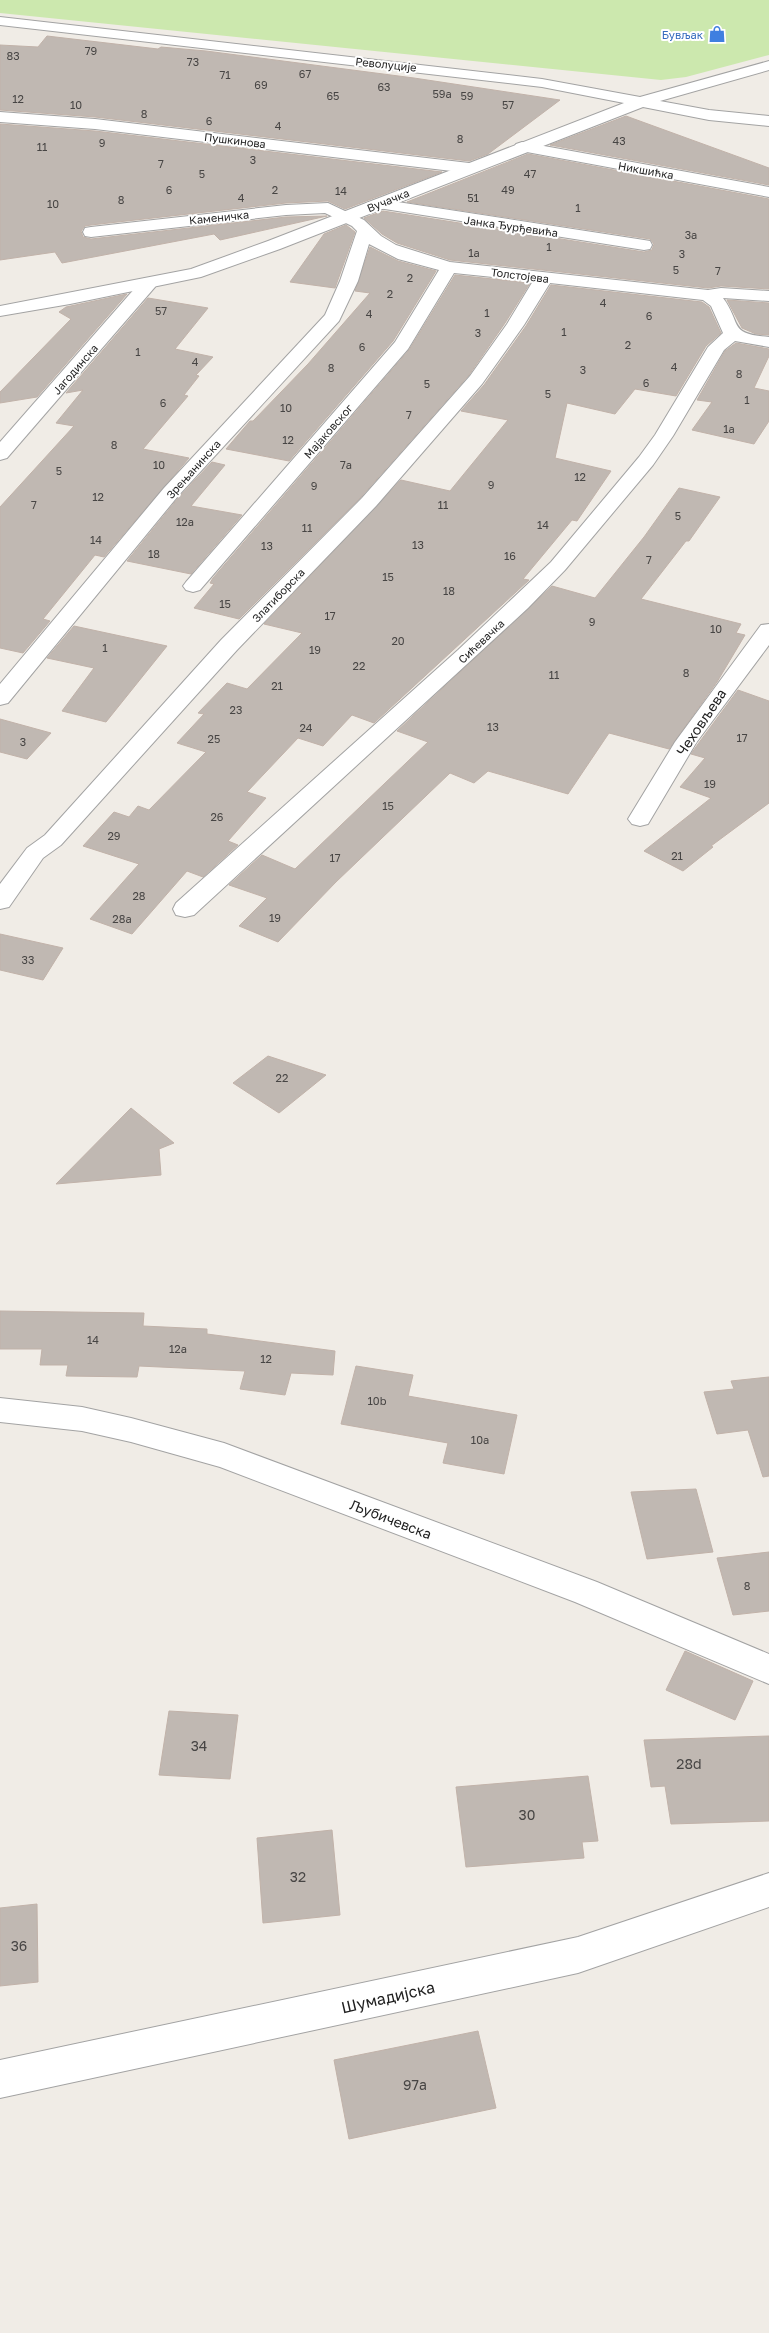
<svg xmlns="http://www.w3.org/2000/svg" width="769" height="2333" font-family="'Golos Text',sans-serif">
<rect width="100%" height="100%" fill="#f0ece6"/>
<polygon fill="#cce8ae" points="0,0 769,0 769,55 686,77 661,80 0,13"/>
<g fill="#c0b8b2" stroke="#c1b2a9">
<polygon points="47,36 158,49 161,47 206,51 414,78 560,100 488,154 469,161 95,117 0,110 0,45 38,47"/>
<polygon points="626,116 769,168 769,185 550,145"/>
<polygon points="0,124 95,131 442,172 345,209 328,201 286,203 91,225 85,226 81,231 83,237 91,239 286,217 327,216 220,240 214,234 62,263 55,252 0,260"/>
<polygon points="528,154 769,199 769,289 721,286 708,288 450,260 397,243 382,234 364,218 383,211 644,252 652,250 654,244 650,239 407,202"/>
<polygon points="346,225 355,232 335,288 290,282 324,234"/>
<polygon points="370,247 398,261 436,271 393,341 289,461 226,449 250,421 253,421 308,364 370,293 355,291"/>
<polygon points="455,275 530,283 505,323 469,375 361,497 239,619 194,608 214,584 210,583 213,578 409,350"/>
<polygon points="551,285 702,302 709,307 721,333 706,346 676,396 635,389 615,414 567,403 555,458 611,471 577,521 572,520 523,579 529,580 374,723 352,715 323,746 298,738 247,792 266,798 228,841 238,845 203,877 187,871 132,934 90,919 139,864 83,846 114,812 129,817 138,806 149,810 206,752 177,743 204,714 198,713 227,683 247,689 302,633 264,624 401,480 450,491 508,420 461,411 484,385 526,326"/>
<polygon points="127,294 37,397 0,403 0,392 71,319 59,312 66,307"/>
<polygon points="148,298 208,308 175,349 213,357 196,375 199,376 184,395 188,396 143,449 189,458 104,557 95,555 43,619 50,621 23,653 0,648 0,507 74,426 56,423 83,390 66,393"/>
<polygon points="727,300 769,303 769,335 756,334 742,328"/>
<polygon points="736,343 769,349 769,356 754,388 769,391 769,421 754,444 692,430 712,402 697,400 725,351"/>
<polygon points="212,462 225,465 191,506 242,515 191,574 127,561 179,497"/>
<polygon points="679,488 720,497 689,541 686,541 641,599 741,624 736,633 745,635 717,682 669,749 609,733 568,794 488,771 474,783 450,773 336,882 278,942 239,926 267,898 229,885 262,855 295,869 428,742 397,731 552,586 595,598 644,537"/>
<polygon points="74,626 167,646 106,722 62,711 94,668 47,658"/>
<polygon points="738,690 769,701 769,803 711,846 713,847 683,871 644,851 711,798 680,787 705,758 691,754 698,744"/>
<polygon points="0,719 51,733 27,759 0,752"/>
<polygon points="0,934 63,948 43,980 0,970"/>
<polygon points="268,1056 326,1075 279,1113 233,1083"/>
<polygon points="131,1108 174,1143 159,1149 161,1175 56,1184"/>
<polygon points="0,1311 144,1313 143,1326 207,1329 207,1334 335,1351 333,1375 291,1373 285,1395 240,1389 245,1371 139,1366 137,1377 66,1376 68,1365 40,1365 42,1349 0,1349"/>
<polygon points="356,1366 413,1375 408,1396 517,1415 504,1474 443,1463 448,1443 341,1424"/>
<polygon points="769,1377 769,1476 763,1477 748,1430 717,1434 704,1392 734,1389 731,1381"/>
<polygon points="696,1489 713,1552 647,1559 631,1492"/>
<polygon points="769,1552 769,1611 733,1615 717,1558"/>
<polygon points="685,1651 753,1681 735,1720 666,1690"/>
<polygon points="169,1711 238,1715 230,1779 159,1775"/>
<polygon points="769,1736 769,1821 671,1824 665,1786 651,1787 644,1740"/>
<polygon points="588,1776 598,1841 582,1842 584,1858 466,1867 456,1787"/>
<polygon points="332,1830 340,1915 263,1923 257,1838"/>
<polygon points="37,1904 38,1982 0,1986 0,1908"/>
<polygon points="478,2031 496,2108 349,2139 334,2060"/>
</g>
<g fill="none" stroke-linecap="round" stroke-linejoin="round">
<g stroke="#a3a3a3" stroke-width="2">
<g id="minor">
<polygon points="0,112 95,119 469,163 475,165 477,168 475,171 469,173 95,129 0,122"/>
<polygon points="522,142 769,187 769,197 516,150 514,147 516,144"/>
<polygon points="378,199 644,240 650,241 652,245 650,249 644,250 372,207 370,204 372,201"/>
<path d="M 328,203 L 364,220 L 381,236 L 396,245 L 450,262 L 708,290 L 721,288 L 769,291 L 769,301 L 723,298 C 742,323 727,334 769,337 L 769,347 L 735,341 L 724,350 L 673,436 L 653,465 L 565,570 L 528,608 L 194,915 L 185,917 L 176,915 L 173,909 L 176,903 L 458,650 L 551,562 L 639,457 L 655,435 L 708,347 L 723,333 L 711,306 L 703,300 L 550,283 L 524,325 L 482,384 L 376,506 L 237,650 L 61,845 L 43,858 L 9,907 L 0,909 L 0,884 L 27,848 L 45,835 L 221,640 L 362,498 L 470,376 L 507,324 L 533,281 L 454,273 L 408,349 L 200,590 L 193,592 L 186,590 L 183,586 L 186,582 L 395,342 L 439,270 L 398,259 L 369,244 L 358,281 L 339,321 L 178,496 L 8,703 L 0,705 L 0,684 L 164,488 L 325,315 L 340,281 L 357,231 L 352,226 L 325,213 L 286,215 L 91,237 L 85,236 L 83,232 L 85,228 L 91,227 L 286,205 Z"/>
<polygon points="149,278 155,279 158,283 155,287 7,458 0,460 0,442 143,279"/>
<polygon points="769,624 769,645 696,743 648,824 640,826 632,824 628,819 675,742 761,625"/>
<polygon points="0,1398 82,1407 131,1418 224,1443 597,1582 769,1654 769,1684 575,1602 220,1467 131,1442 82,1431 0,1422"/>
<polygon points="769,1873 769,1907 578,1973 0,2098 0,2060 578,1937"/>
</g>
</g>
<g stroke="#a3a3a3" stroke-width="2">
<polygon id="tertiary" points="0,17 542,79 640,97 769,61 769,70 660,101 709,110 769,116 769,126 709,120 643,107 280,249 201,277 70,304 0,316 0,306 191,269 268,241 624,103 542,87 0,25"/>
</g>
<use href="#minor" fill="#fff" fill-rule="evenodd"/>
<use href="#tertiary" fill="#fff" fill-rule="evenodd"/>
</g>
<defs>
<g id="shop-bare" transform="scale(1.35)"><path d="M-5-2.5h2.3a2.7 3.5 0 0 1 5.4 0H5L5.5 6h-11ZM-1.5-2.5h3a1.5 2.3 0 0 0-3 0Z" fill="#3f7fe0" stroke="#fff" stroke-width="2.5" paint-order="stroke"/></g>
</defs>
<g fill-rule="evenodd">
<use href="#shop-bare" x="717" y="34"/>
</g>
<g text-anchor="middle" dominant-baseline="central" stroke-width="4" stroke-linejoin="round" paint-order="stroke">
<g font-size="11" fill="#366cbe" stroke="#fff" text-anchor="end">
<text x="703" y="34">Бувљак</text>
</g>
<g font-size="11" fill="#474544">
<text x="91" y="50">79</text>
<text x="13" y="55">83</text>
<text x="193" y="61">73</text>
<text x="305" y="73">67</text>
<text x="225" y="74">71</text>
<text x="261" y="84">69</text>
<text x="384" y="86">63</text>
<text x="442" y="93">59a</text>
<text x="333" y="95">65</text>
<text x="467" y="95">59</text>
<text x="18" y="98">12</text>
<text x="76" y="104">10</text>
<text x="508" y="104">57</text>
<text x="144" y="113">8</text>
<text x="209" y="120">6</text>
<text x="278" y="125">4</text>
<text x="460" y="138">8</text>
<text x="619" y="140">43</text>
<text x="102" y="142">9</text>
<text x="42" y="146">11</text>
<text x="253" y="159">3</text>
<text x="161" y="163">7</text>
<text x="202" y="173">5</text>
<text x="530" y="173">47</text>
<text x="169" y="189">6</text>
<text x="275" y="189">2</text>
<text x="508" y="189">49</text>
<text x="341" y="190">14</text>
<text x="241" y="197">4</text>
<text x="473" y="197">51</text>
<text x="121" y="199">8</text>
<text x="53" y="203">10</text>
<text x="578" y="207">1</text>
<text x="691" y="234">3a</text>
<text x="549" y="246">1</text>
<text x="474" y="252">1a</text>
<text x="682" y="253">3</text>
<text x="676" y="269">5</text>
<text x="718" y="270">7</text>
<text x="410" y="277">2</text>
<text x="390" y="293">2</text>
<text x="603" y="302">4</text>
<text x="161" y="310">57</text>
<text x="487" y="312">1</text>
<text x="369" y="313">4</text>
<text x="649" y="315">6</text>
<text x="564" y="331">1</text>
<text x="478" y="332">3</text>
<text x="628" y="344">2</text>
<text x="362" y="346">6</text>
<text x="138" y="351">1</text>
<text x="195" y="361">4</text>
<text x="674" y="366">4</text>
<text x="331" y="367">8</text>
<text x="583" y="369">3</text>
<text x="739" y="373">8</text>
<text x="646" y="382">6</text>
<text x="427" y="383">5</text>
<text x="548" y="393">5</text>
<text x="747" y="399">1</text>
<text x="163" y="402">6</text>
<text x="286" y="407">10</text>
<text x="409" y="414">7</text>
<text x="729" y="428">1a</text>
<text x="288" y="439">12</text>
<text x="114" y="444">8</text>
<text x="159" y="464">10</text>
<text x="346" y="464">7a</text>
<text x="59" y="470">5</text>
<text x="580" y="476">12</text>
<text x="491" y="484">9</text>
<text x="314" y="485">9</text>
<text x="98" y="496">12</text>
<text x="34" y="504">7</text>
<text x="443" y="504">11</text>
<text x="678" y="515">5</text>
<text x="185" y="521">12a</text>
<text x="543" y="524">14</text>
<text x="307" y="527">11</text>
<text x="96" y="539">14</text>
<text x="418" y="544">13</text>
<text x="267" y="545">13</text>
<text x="154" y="553">18</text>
<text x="510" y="555">16</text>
<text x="649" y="559">7</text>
<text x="388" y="576">15</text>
<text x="449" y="590">18</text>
<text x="225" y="603">15</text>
<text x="330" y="615">17</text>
<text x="592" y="621">9</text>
<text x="716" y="628">10</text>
<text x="398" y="640">20</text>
<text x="105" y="647">1</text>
<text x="315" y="649">19</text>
<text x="359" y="665">22</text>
<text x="686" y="672">8</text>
<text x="554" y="674">11</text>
<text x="277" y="685">21</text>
<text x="236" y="709">23</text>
<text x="493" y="726">13</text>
<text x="306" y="727">24</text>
<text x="742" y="737">17</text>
<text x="214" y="738">25</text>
<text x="23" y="741">3</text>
<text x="710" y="783">19</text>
<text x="388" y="805">15</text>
<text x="217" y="816">26</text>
<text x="114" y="835">29</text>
<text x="677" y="855">21</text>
<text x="335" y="857">17</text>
<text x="139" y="895">28</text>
<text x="275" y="917">19</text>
<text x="122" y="918">28a</text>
<text x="28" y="959">33</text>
<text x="282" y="1077">22</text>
<text x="93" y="1339">14</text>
<text x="178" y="1348">12a</text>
<text x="266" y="1358">12</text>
<text x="377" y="1400">10b</text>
<text x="480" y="1439">10a</text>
<text x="747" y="1585">8</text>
</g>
<g font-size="11" fill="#1f1f1f" stroke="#fff">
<text transform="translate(386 64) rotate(6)">Револуције</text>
<text transform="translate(235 140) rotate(7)">Пушкинова</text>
<text transform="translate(646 170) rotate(10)">Никшићка</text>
<text transform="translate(388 200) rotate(-22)">Вучачка</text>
<text transform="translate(219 217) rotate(-6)">Каменичка</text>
<text transform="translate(511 226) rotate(8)">Јанка Ђурђевића</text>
<text transform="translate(520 275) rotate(7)">Толстојева</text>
<text transform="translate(75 369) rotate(-49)">Јагодинска</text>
<text transform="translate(328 431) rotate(-49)">Мајаковског</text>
<text transform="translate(193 469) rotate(-48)">Зрењанинска</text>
<text transform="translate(278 595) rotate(-46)">Златиборска</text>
<text transform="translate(481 641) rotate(-43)">Сићевачка</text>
</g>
<g font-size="14" fill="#1f1f1f" stroke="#fff">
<text transform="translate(701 722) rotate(-56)">Чеховљева</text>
<text transform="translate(391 1519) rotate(21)">Љубичевска</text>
</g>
<g font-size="14" fill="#474544">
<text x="199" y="1745">34</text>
<text x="689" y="1763">28d</text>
<text x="527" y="1814">30</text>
<text x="298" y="1876">32</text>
<text x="19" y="1945">36</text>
<text x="415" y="2084">97a</text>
</g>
<g font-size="16" fill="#1f1f1f" stroke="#fff">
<text transform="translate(388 1997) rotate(-13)">Шумадијска</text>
</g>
</g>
</svg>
